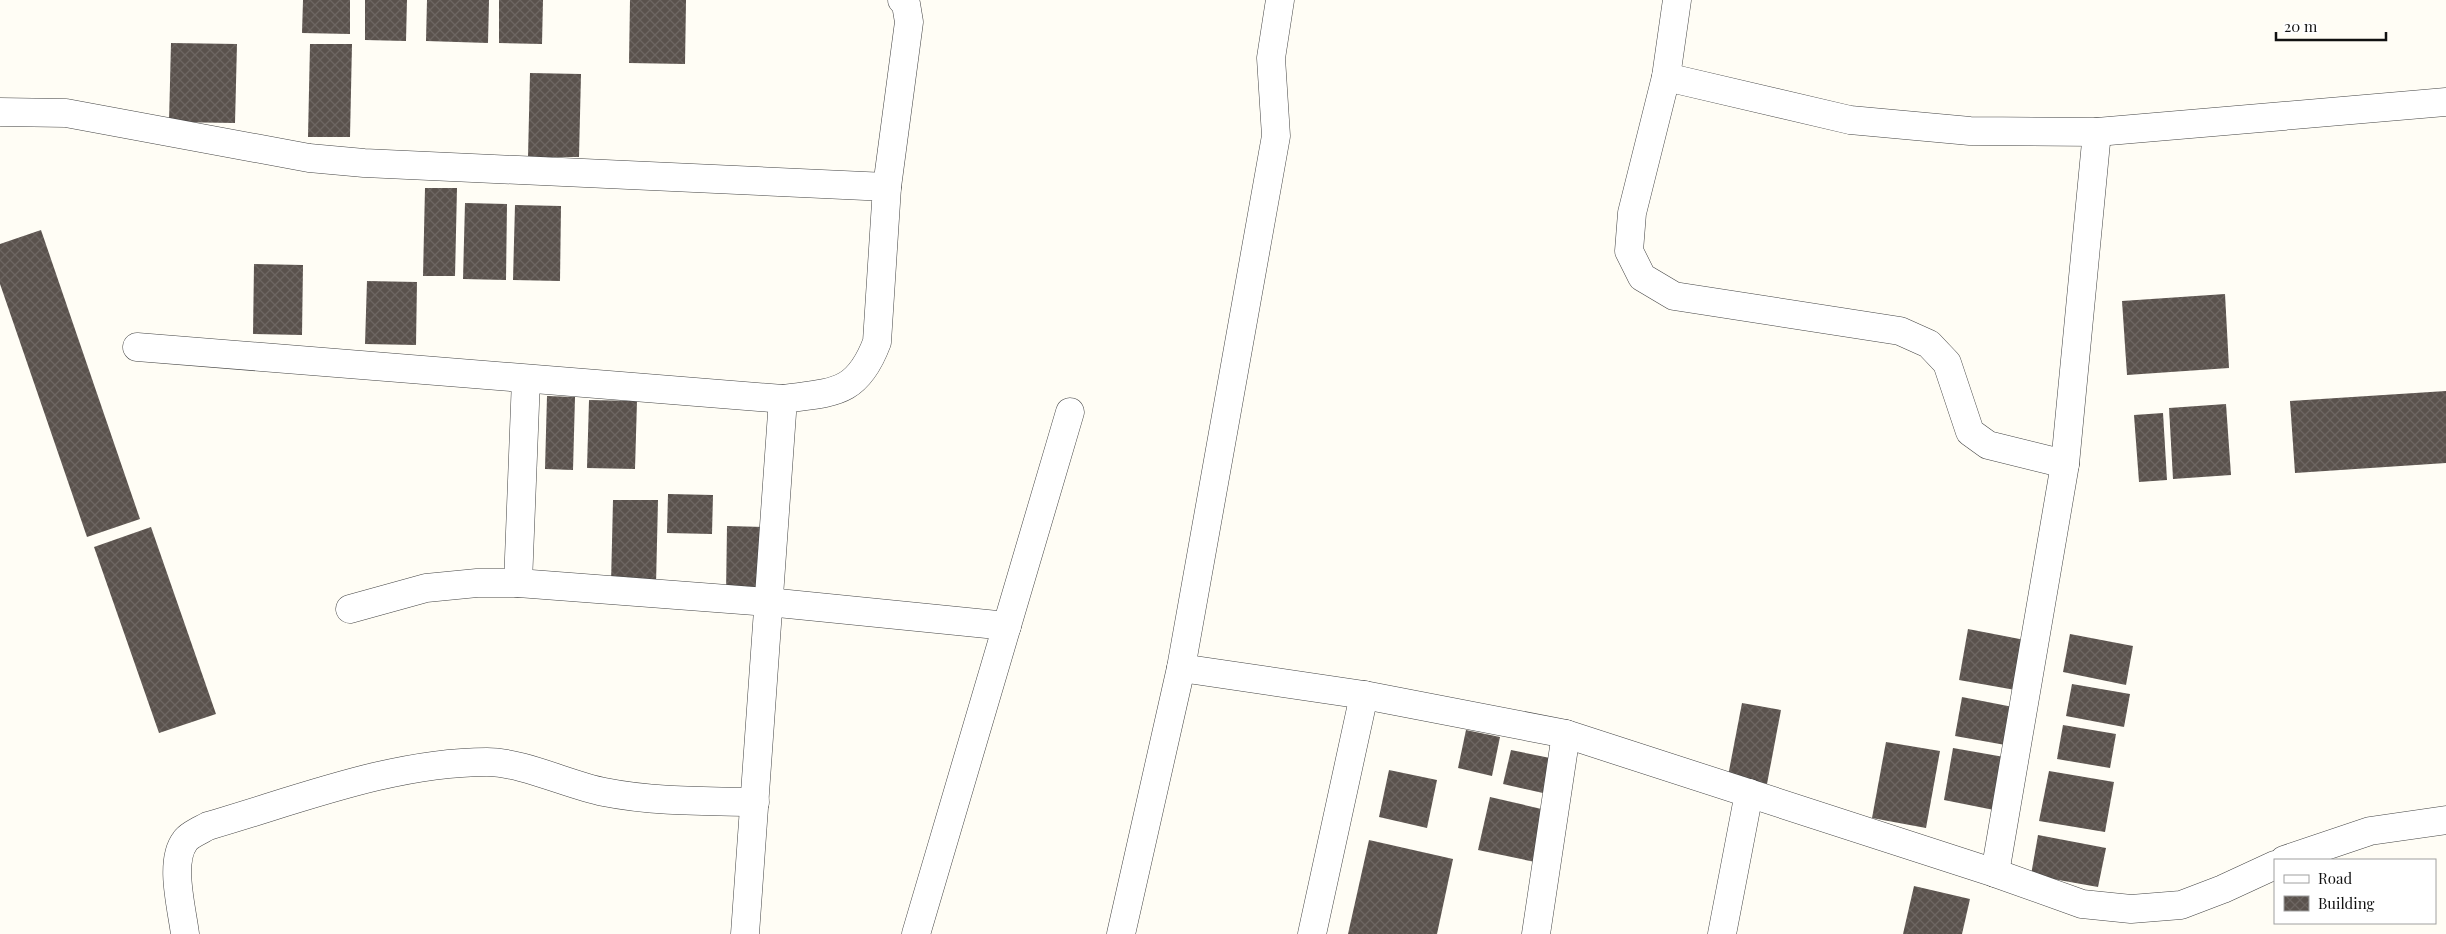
<svg xmlns="http://www.w3.org/2000/svg" width="2446" height="934" font-family="'Playfair Display',serif">
<defs>
<pattern id="building-cross-hatch" width="8" height="8" patternUnits="userSpaceOnUse" patternTransform="scale(1.25)"><rect width="8" height="8" fill="#5a524d"/><path d="M0 0l8 8M0 8l8-8" fill="none" stroke="#6d6662"/></pattern>
</defs>
<rect width="100%" height="100%" fill="#fffdf5"/>
<g fill="url(#building-cross-hatch)">
<polygon points="303,0 350,0 350,34 302,33"/>
<polygon points="365,0 407,0 406,41 365,40"/>
<polygon points="427,0 489,0 488,43 426,41"/>
<polygon points="499,0 543,0 542,44 499,43"/>
<polygon points="630,0 686,0 685,64 629,63"/>
<polygon points="171,43 237,44 235,123 169,122"/>
<polygon points="310,44 352,44 350,137 308,137"/>
<polygon points="530,73 581,74 579,157 528,157"/>
<polygon points="425,188 457,188 455,276 423,276"/>
<polygon points="465,203 507,204 506,280 463,279"/>
<polygon points="515,205 561,206 560,281 513,280"/>
<polygon points="41,230 140,519 87,537 0,284 0,244"/>
<polygon points="254,264 303,265 302,335 253,334"/>
<polygon points="367,281 417,282 416,345 365,344"/>
<polygon points="2225,294 2229,368 2127,375 2122,301"/>
<polygon points="2446,391 2446,463 2295,473 2290,401"/>
<polygon points="547,396 575,397 573,470 545,469"/>
<polygon points="589,400 637,401 635,469 587,468"/>
<polygon points="2226,404 2231,475 2173,479 2169,408"/>
<polygon points="2163,413 2167,480 2139,482 2134,415"/>
<polygon points="668,494 713,495 712,534 667,533"/>
<polygon points="613,500 658,500 656,585 611,584"/>
<polygon points="727,526 764,527 762,596 726,595"/>
<polygon points="151,527 216,714 159,733 94,547"/>
<polygon points="1968,629 2030,641 2021,691 1959,680"/>
<polygon points="2070,634 2133,646 2126,685 2063,672"/>
<polygon points="2072,684 2130,694 2124,727 2066,716"/>
<polygon points="1962,697 2018,708 2011,746 1955,736"/>
<polygon points="1742,703 1781,710 1767,784 1728,776"/>
<polygon points="2063,725 2116,734 2110,768 2057,759"/>
<polygon points="1466,730 1500,737 1492,776 1458,768"/>
<polygon points="1886,742 1940,751 1926,828 1872,818"/>
<polygon points="1953,748 2004,757 1994,810 1944,800"/>
<polygon points="1511,750 1550,758 1543,793 1503,784"/>
<polygon points="1389,770 1437,780 1427,828 1379,817"/>
<polygon points="2049,771 2114,782 2105,832 2039,821"/>
<polygon points="1490,797 1546,810 1535,862 1478,850"/>
<polygon points="2038,835 2106,848 2098,887 2031,875"/>
<polygon points="1369,840 1453,859 1437,934 1348,934"/>
<polygon points="1914,886 1970,899 1962,934 1903,934"/>
</g>
<g fill="none" stroke-linecap="round" stroke-linejoin="round">
<g stroke="#444" stroke-width="29">
<g id="minor">
<polyline points="1677,0 1666,77 1632,213 1629,251 1642,277 1674,296 1900,331 1929,344 1947,363 1970,432 1988,445 2065,464 1995,873"/>
<polyline points="1666,77 1850,120 1970,131 2097,132 2446,102"/>
<polyline points="0,112 66,113 309,158 364,163 887,187"/>
<polyline points="137,347 783,399"/>
<polyline points="2065,464 2097,132"/>
<polyline points="518,583 526,379"/>
<polyline points="350,609 426,588 477,583 518,583 768,602 1007,626"/>
<polyline points="1181,668 1276,136 1271,58 1280,0"/>
<polyline points="2284,860 2370,831 2446,820"/>
<path d="M 185,934 C 182,909 169,862 185,841 C 189,835 201,830 208,826 C 298,800 393,762 487,762 C 522,762 569,785 604,792 C 654,802 705,801 755,802"/>
<path d="M 745,934 L 783,399 C 834,392 857,395 877,342 L 887,187 L 909,22 L 906,4 L 902,0"/>
<polyline points="916,934 1070,412"/>
<polyline points="1121,934 1181,668 1364,695 1566,734 1995,873 2082,904 2131,909 2181,905 2223,889 2275,865"/>
<polyline points="1312,934 1364,695"/>
<polyline points="1536,934 1566,734"/>
<polyline points="1722,934 1749,793"/>
</g>
</g>
<use href="#minor" stroke="#fff" stroke-width="28"/>
</g>
<rect x="2274" y="859" width="162" height="65" fill="#ffffff" stroke="#a0a0a0"/>
<rect x="2284" y="875" width="25" height="8" fill="#ffffff" stroke="#a0a0a0"/>
<text x="2318" y="884" font-size="15" fill="#111111">Road</text>
<rect x="2284" y="896" width="25" height="15" fill="url(#building-cross-hatch)" stroke="#a0a0a0"/>
<text x="2318" y="909" font-size="15" fill="#111111">Building</text>
<path d="M2276 32v8h110v-8" fill="none" stroke="#111111" stroke-width="2.5"/>
<text x="2284" y="32" font-size="15" fill="#111111" stroke="#ffffff" stroke-width="4" paint-order="stroke">20 m</text>
</svg>
